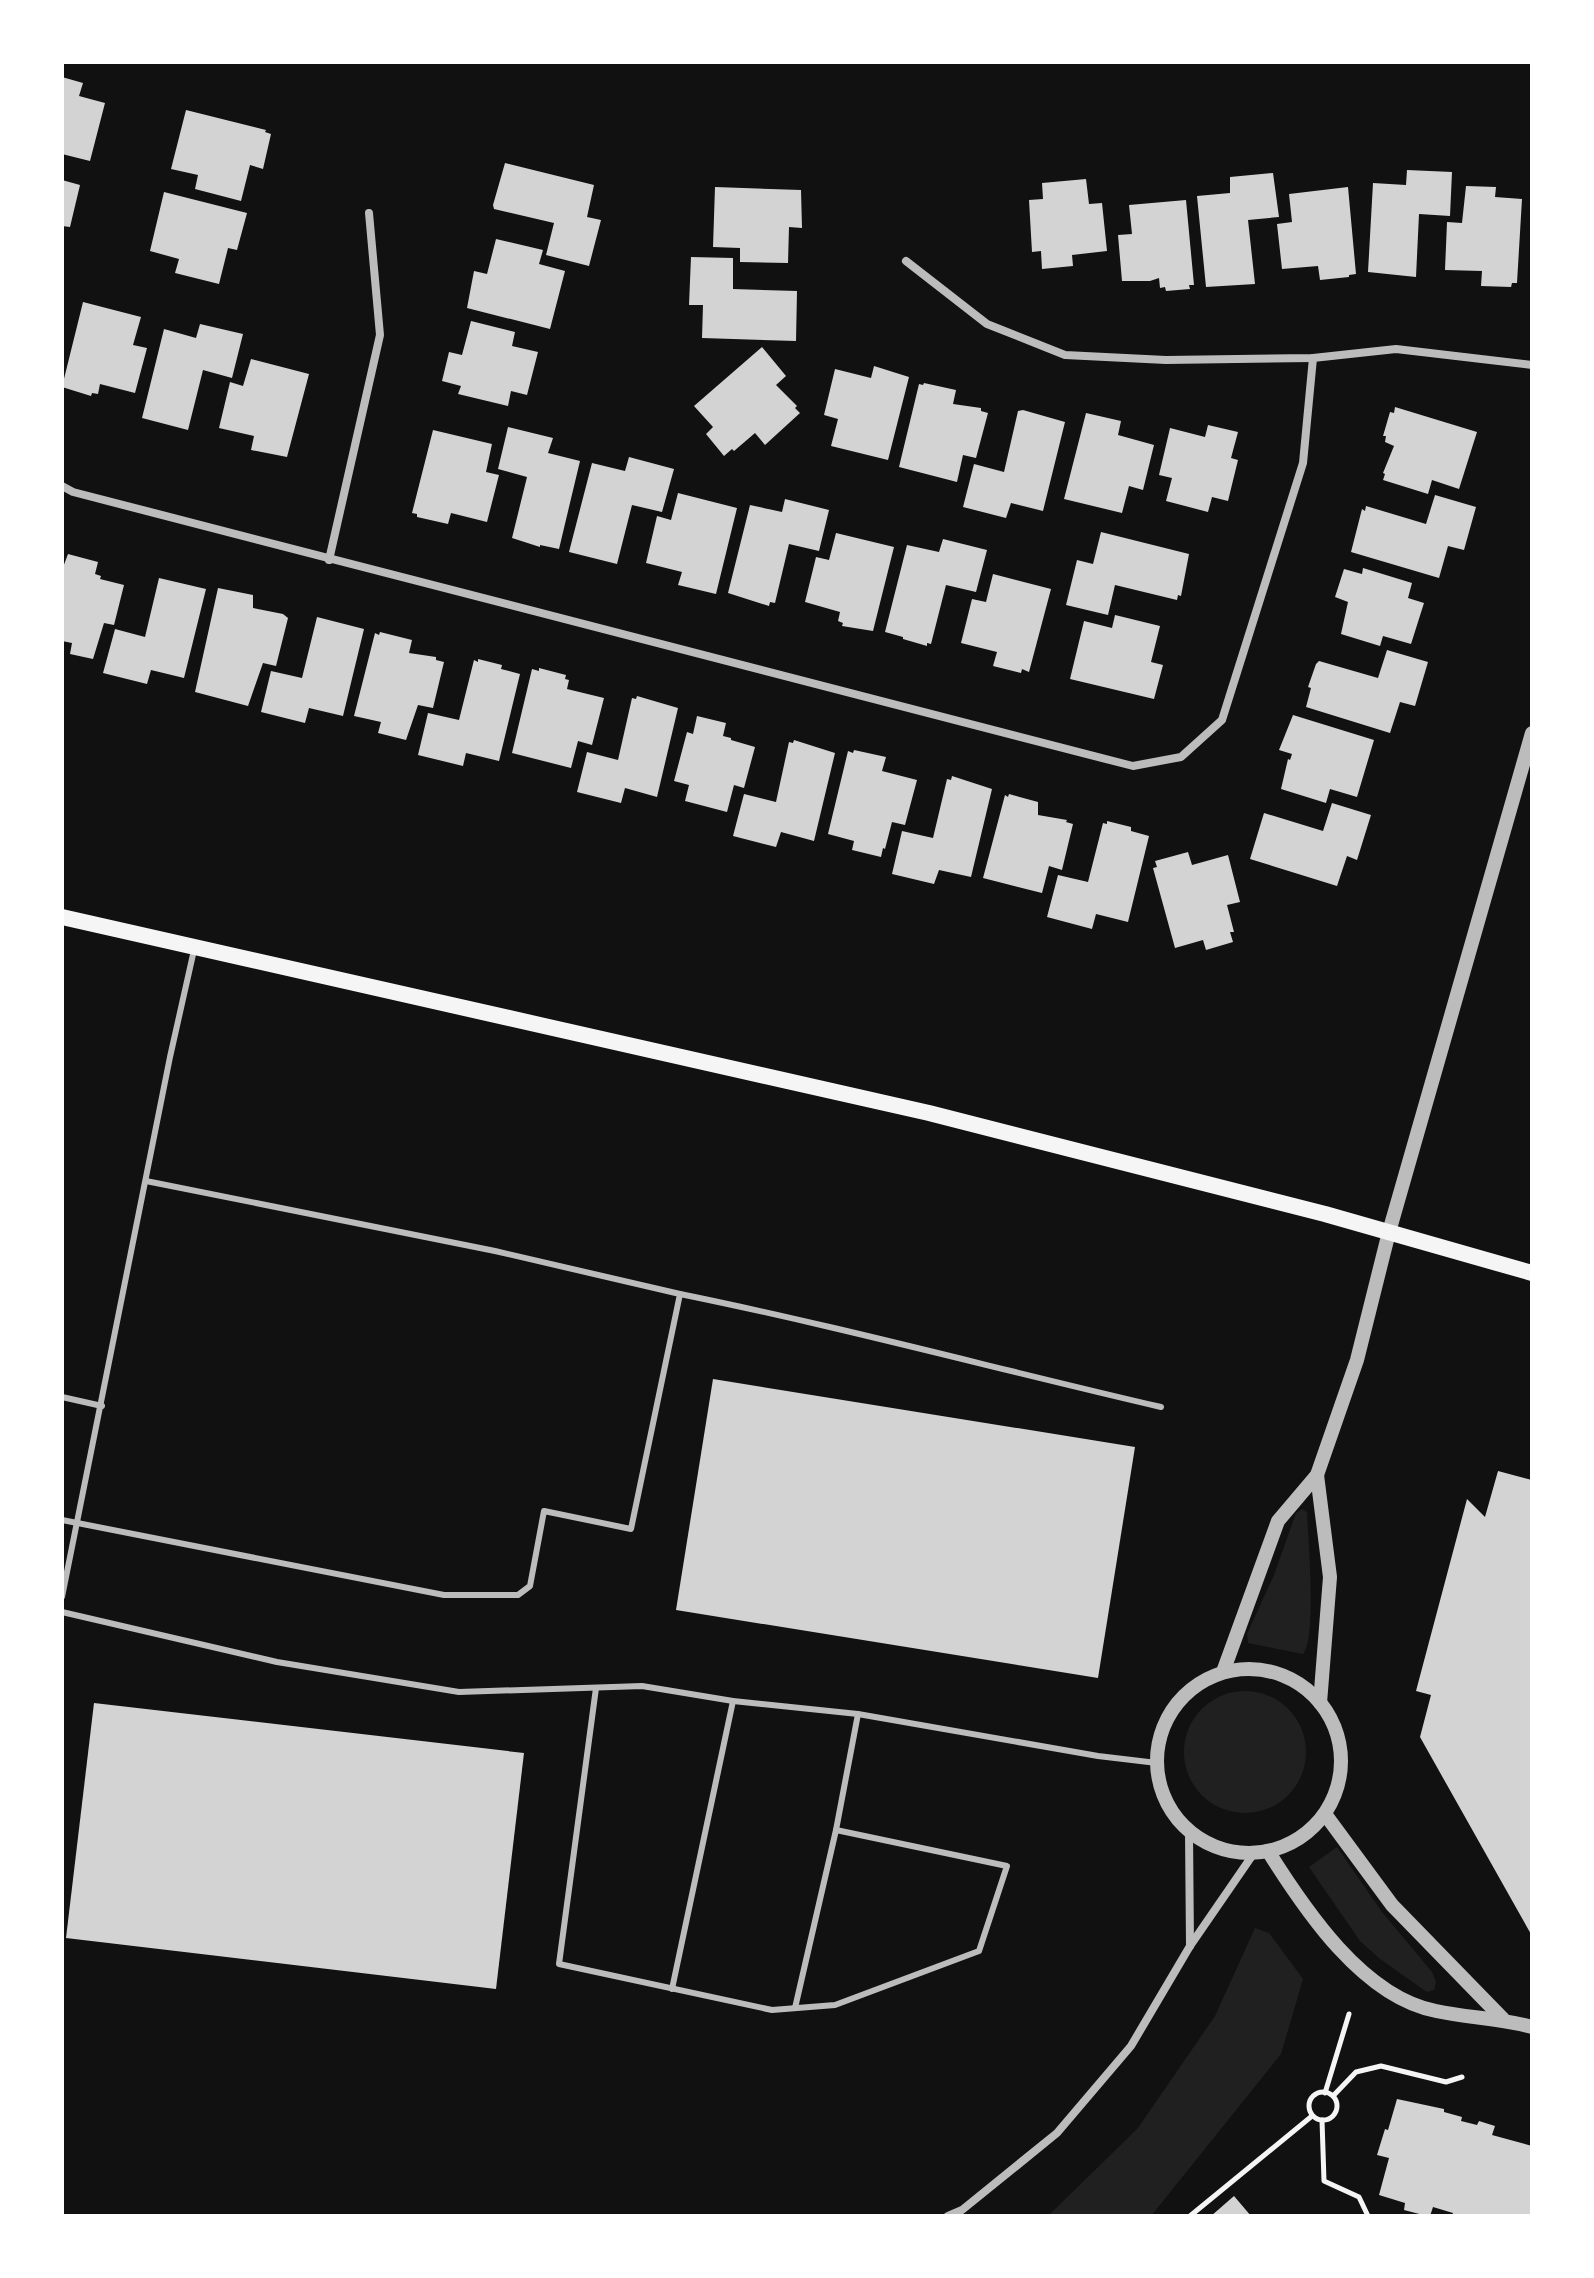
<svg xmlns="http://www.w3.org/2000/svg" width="1594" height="2278" font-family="Quicksand,sans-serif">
<rect width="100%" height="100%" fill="#111"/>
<g fill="#202020">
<path d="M 1302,1509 L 1307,1512 C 1308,1538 1317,1638 1303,1654 L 1248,1643 L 1247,1634 L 1274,1575 L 1296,1513 Z"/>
<circle cx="1245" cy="1752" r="61"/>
<polygon points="1337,1847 1382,1912 1432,1972 1436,1982 1434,1990 1427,1992 1380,1959 1360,1941 1309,1867"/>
<polygon points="1255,1928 1269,1933 1303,1979 1281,2054 1151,2216 1048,2216 1138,2128 1215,2016"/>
</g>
<g fill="#d3d3d3">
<polygon points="62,77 83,83 79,96 105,103 90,161 62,154"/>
<polygon points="186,110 266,130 265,132 271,134 263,169 250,165 241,201 195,189 198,175 171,169"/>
<polygon points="505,163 594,185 587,217 601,220 589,266 546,255 554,223 494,209 493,205"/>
<polygon points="1407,170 1452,172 1450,216 1419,214 1416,277 1368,272 1373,183 1406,185"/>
<polygon points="1273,173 1279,217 1248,220 1255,284 1206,287 1197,196 1230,193 1230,177"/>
<polygon points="1086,179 1089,204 1102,203 1107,251 1072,255 1073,266 1042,269 1041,251 1032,252 1029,200 1043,199 1042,183"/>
<polygon points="62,180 80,185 70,227 62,226"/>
<polygon points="1466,186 1496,187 1495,197 1522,199 1517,283 1512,283 1511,287 1481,286 1482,271 1445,270 1447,222 1462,223"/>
<polygon points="715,187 801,190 802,228 789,227 788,263 740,262 740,248 713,247"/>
<polygon points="1348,187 1356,274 1349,275 1349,277 1320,280 1318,266 1282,269 1277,224 1292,222 1289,194"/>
<polygon points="164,192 247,213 237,250 228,248 219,284 175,273 179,259 150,251"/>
<polygon points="1186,200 1194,285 1189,285 1190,289 1166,291 1165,287 1160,288 1159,278 1150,281 1122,281 1118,235 1132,234 1129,205"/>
<polygon points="496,239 543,250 539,264 565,271 550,329 467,308 474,271 487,274"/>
<polygon points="691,257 733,258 733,289 797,291 796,341 702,338 703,305 689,305"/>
<polygon points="83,302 141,317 133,345 147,348 135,393 100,384 98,394 92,393 91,396 62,387"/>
<polygon points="471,321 515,332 512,346 538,352 527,395 511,391 508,406 458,394 461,386 442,381 449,352 462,355"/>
<polygon points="200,324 243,334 232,378 203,370 188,430 142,418 164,329 196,338"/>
<polygon points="762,347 786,376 776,385 797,406 795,408 800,413 765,445 755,433 734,451 732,449 724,456 706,434 713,427 694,406"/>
<polygon points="251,359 309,374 287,457 251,450 254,436 219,428 230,382 243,386"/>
<polygon points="874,366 909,377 888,460 831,446 838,419 824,415 835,369 871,378"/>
<polygon points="924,383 956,390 953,404 981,408 981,411 988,413 976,458 963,455 957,482 899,467 919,384 923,385"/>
<polygon points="1395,407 1477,432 1459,489 1432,480 1428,494 1383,480 1385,474 1383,473 1394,446 1385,442 1386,436 1383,436 1390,412 1394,413"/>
<polygon points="1023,410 1065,422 1043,511 1011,503 1006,518 963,507 974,464 1004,472 1018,411"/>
<polygon points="1086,413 1121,421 1118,435 1154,445 1143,490 1129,486 1122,513 1064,499"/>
<polygon points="1208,425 1238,432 1231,458 1238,460 1228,501 1212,497 1208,512 1166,501 1172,478 1159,475 1170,428 1205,437"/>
<polygon points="508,427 553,438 548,453 580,461 559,549 540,545 540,547 512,538 527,477 498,469"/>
<polygon points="433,430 492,444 486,472 499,475 487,522 451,513 448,524 417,517 417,514 412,513"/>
<polygon points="629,457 674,469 662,512 632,505 617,564 569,552 592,463 625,471"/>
<polygon points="678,493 737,508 716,594 678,585 682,572 646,563 657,516 671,520"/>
<polygon points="1435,495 1476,507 1464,550 1448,546 1439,578 1351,552 1362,509 1365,511 1366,506 1426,524"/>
<polygon points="785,499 829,510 819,551 789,544 775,603 770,602 769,606 728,593 750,505 782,512"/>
<polygon points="1101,532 1189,554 1181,596 1178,595 1177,600 1115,585 1108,615 1066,605 1077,560 1093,564"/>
<polygon points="836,533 894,547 873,631 842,626 843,623 838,621 840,612 805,602 816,557 829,560"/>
<polygon points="943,539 987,550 976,592 946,585 931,644 927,643 927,646 903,639 903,637 885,632 907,545 939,552"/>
<polygon points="68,554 98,562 95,574 101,576 100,579 124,585 114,625 104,623 93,659 70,654 72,643 62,641 62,570"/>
<polygon points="1363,568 1412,583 1408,598 1424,603 1411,644 1383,636 1380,646 1341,634 1348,602 1335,597 1344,569 1362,574"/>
<polygon points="993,574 1051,589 1029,672 1022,669 1021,673 993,666 997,652 961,643 972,599 986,602"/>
<polygon points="159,578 206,589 184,678 151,670 147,684 103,673 115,629 145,637"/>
<polygon points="218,588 253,595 253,608 283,614 288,618 276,666 263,663 248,706 195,692"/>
<polygon points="1115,615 1160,626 1151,662 1163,665 1154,699 1070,679 1084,621 1112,628"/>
<polygon points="317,617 364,629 343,716 309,708 305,723 261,712 271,671 302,678"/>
<polygon points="380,632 412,640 409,653 436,657 436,660 444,662 433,708 418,705 406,740 378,733 381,722 354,716 375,633 379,635"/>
<polygon points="1387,650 1428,662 1415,706 1400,702 1390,733 1306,707 1311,688 1308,687 1316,664 1319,661 1378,678"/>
<polygon points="478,659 502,665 501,669 520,674 499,761 466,753 463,766 418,755 428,713 459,720 474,660 478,662"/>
<polygon points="539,668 566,675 565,679 569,680 567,689 604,698 592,745 578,741 571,768 512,753 532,669 539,671"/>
<polygon points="637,696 678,708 657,797 625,788 621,803 577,792 587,752 618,760 632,698 636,699"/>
<polygon points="1293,715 1374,740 1357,797 1330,789 1326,803 1281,789 1288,759 1290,760 1292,754 1279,750"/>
<polygon points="697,716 726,723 723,736 731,738 731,740 755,747 744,788 734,785 727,812 685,801 689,785 674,781 687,732 693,734"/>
<polygon points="794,740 835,753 814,841 781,832 776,847 733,836 744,794 776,802 789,742 793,743"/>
<polygon points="854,750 886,757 882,771 917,780 905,825 892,822 885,849 883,848 881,857 852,850 854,841 828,834 848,751 853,753"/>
<polygon points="952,776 992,789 971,877 939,870 934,884 892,874 902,831 933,838 947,779 951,780"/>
<polygon points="1009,794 1038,802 1038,815 1067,820 1066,822 1073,824 1062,870 1049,866 1042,893 983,878 1005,795 1008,797"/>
<polygon points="1332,803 1371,815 1357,860 1347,856 1337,886 1250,859 1264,813 1323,831"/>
<polygon points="1107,821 1131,827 1131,831 1149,836 1128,922 1096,914 1092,929 1047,917 1058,875 1088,882 1103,823 1107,824"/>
<polygon points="1188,852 1192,865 1228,855 1240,902 1227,905 1234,932 1230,932 1233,942 1206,950 1203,940 1175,948 1153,868 1157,867 1155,861"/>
<polygon points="713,1379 1135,1447 1098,1678 676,1610"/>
<polygon points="1498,1471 1532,1480 1532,1936 1420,1737 1431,1695 1416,1691 1467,1499 1485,1517"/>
<polygon points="94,1703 524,1753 496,1989 66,1938"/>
<polygon points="1397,2099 1444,2109 1444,2112 1462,2117 1461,2121 1477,2125 1479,2121 1495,2126 1492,2135 1532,2146 1532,2216 1452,2216 1453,2213 1433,2207 1430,2216 1427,2216 1404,2210 1405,2203 1379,2195 1389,2158 1377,2155 1385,2129 1388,2130"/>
<polygon points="1234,2196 1251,2216 1211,2216"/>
</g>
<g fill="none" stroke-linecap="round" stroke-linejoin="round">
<g stroke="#f5f5f5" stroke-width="5">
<circle cx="1323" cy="2106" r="14"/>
<polyline points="1325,2093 1349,2014"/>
<polyline points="1333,2096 1356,2072 1381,2066 1446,2082 1462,2077"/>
<polyline points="1322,2120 1324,2181 1359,2197 1368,2216"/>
<polyline points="1190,2216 1312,2116"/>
</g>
<g stroke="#bcbcbc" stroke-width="6">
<path d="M 680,1294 C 842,1327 1001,1370 1161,1407"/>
<polyline points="62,1397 102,1406"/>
<polyline points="62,1520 444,1595 518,1595 530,1586 544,1511 631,1529 680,1294 495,1251 146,1181"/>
<polyline points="62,1597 170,1057 194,950"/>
<polyline points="62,1612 277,1662 459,1692 642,1686 733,1701 858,1714 1098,1756 1157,1763"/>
<polyline points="596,1688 559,1964 772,2010 835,2005 979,1951 1007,1866 836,1830 858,1714"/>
<polyline points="672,1989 733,1701"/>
<polyline points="795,2008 836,1830"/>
</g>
<g stroke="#bcbcbc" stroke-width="8">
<polyline points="906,261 987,324 1065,355 1166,360 1313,358 1396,349 1532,365"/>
<polyline points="62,486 73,492 1133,766 1181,757 1222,720 1303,463 1313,358"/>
<polyline points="329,560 380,335 369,213"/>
<polyline points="1189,1832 1190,1946"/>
<polyline points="948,2216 962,2210 1057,2133 1131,2046 1190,1946 1254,1853"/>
</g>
<g stroke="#bcbcbc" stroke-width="14">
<polyline points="1317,1475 1330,1577 1320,1703"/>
<circle cx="1249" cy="1761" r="92"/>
<polyline points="1223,1672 1278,1521 1317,1475 1357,1360 1389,1232 1532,733"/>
<polyline points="1325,1814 1392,1905 1503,2019"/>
<path d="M 1268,1851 C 1305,1910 1363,1997 1436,2011 C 1468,2018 1500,2018 1532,2027"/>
</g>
<polyline stroke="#f5f5f5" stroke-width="16" points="62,917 929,1113 1325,1214 1532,1273"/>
</g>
<rect width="1594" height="2278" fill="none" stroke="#ffffff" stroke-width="128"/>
</svg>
